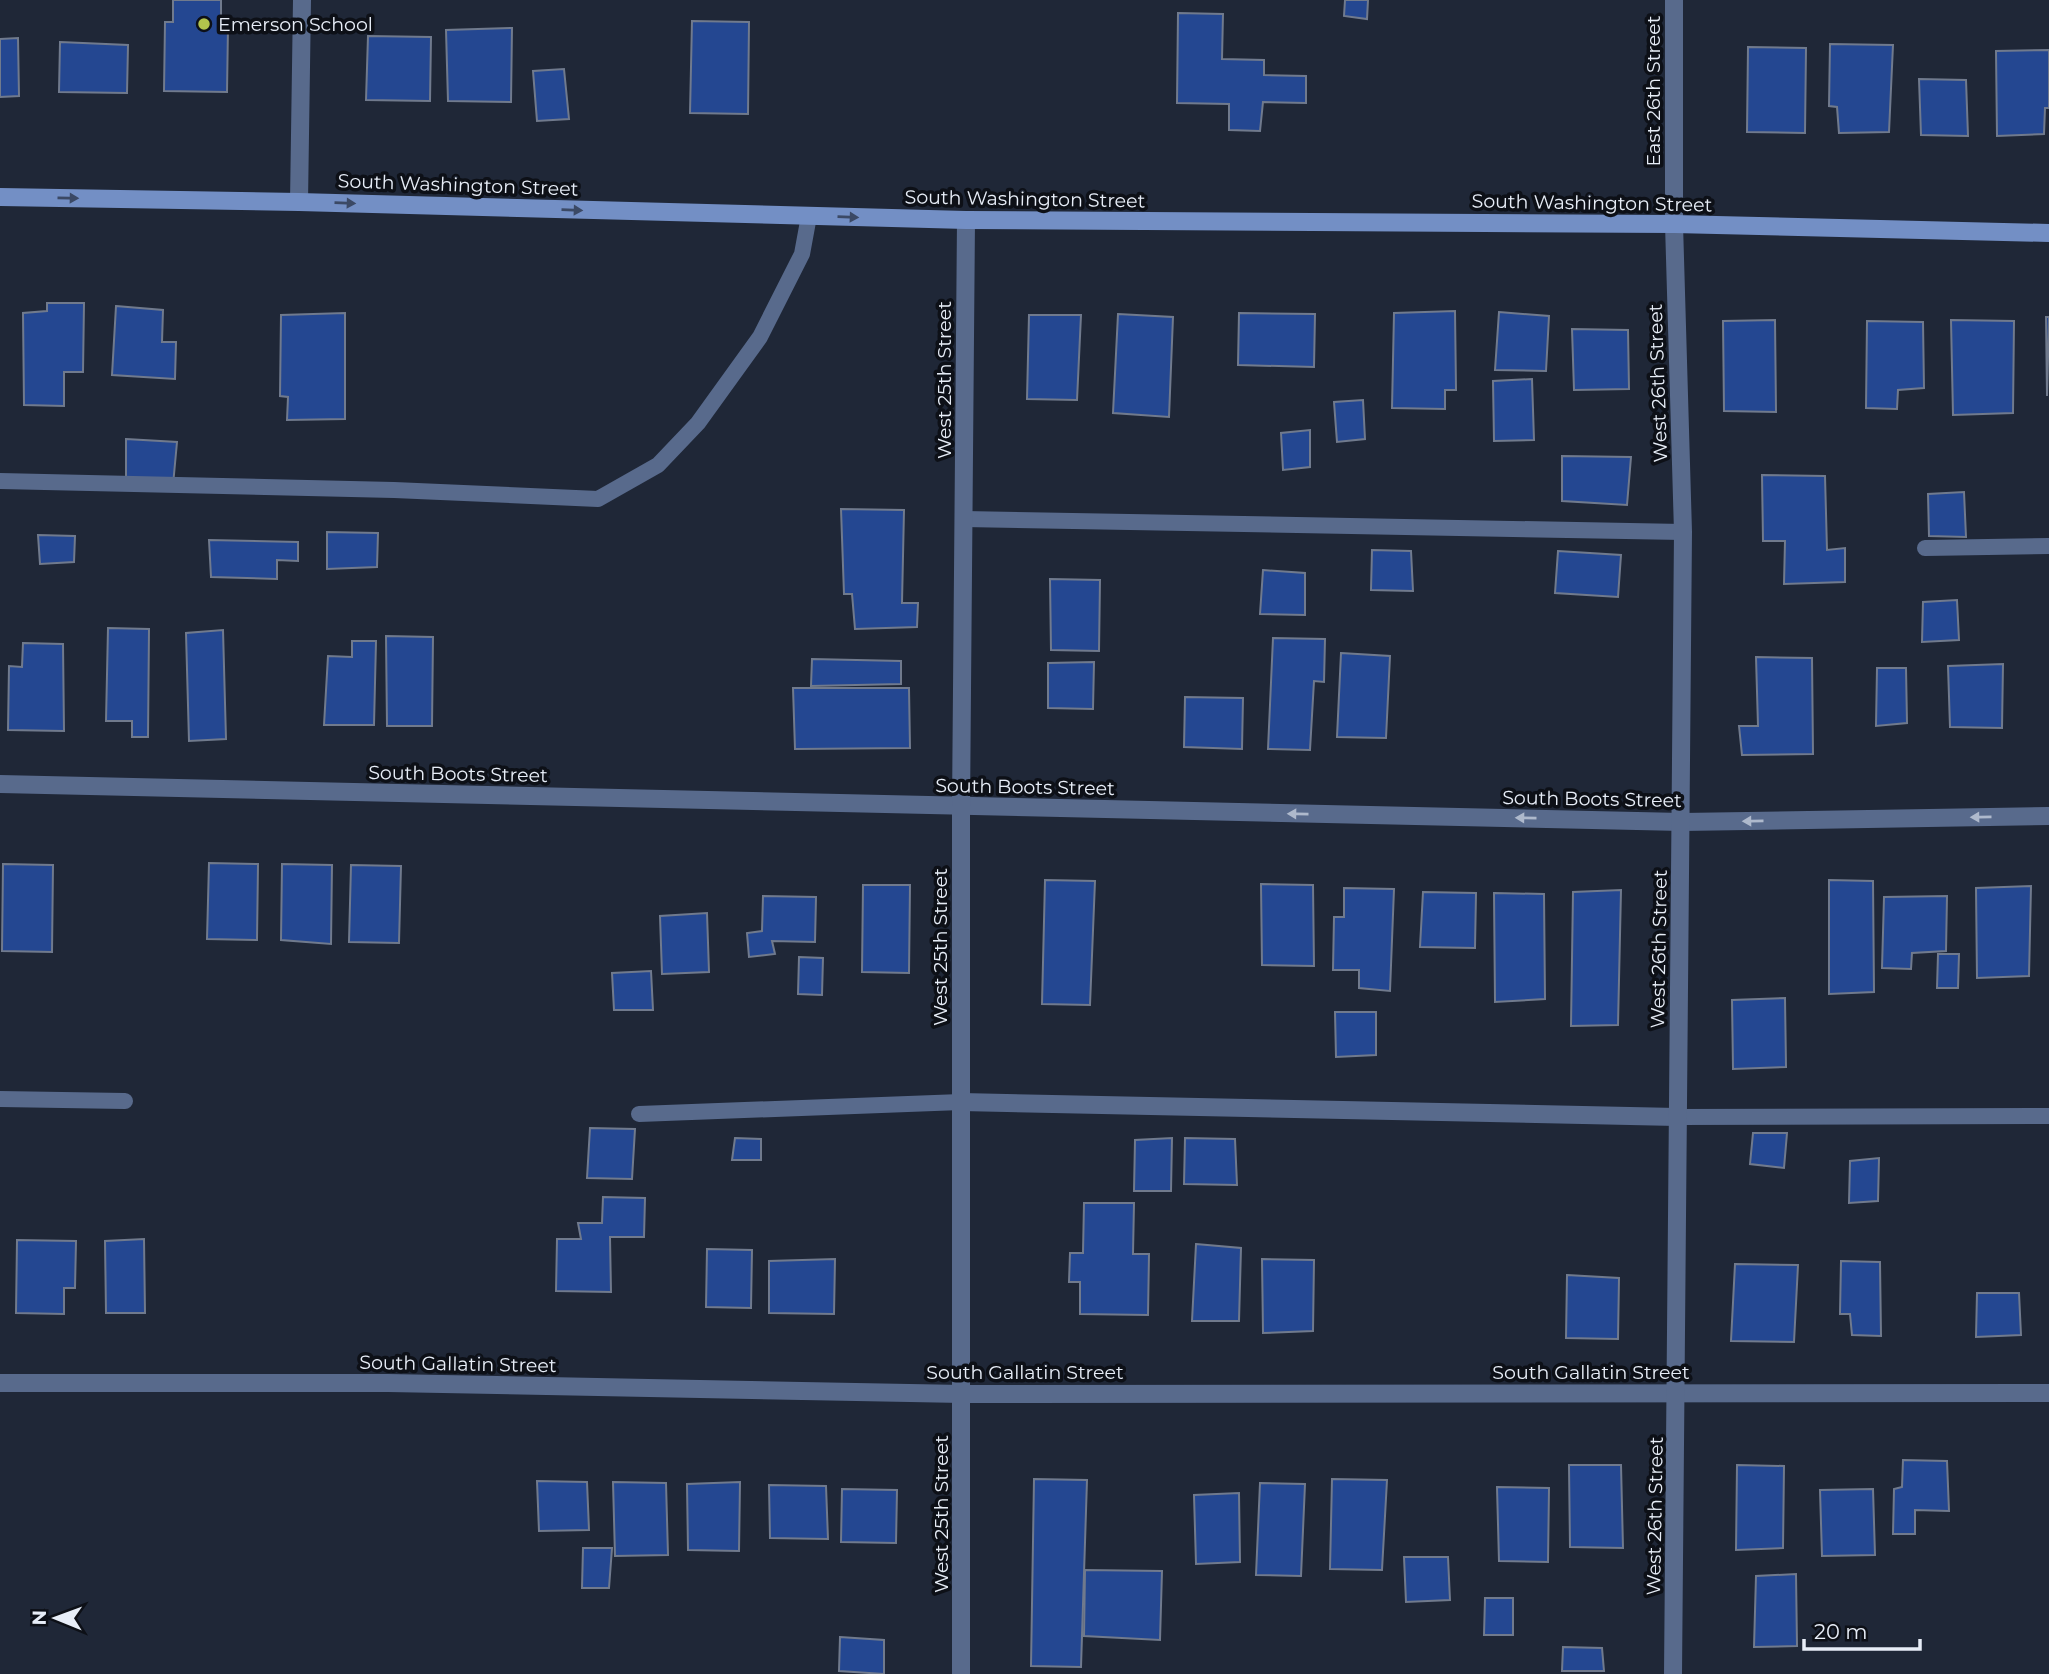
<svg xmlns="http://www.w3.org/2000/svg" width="2049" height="1674" font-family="Montserrat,sans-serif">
<rect width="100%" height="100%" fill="#1f2737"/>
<g fill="#244791" stroke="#707a8d" stroke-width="2">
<polygon points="173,0 221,0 221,26 228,26 227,92 164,91 165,22 173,22"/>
<polygon points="1345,0 1368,0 1367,19 1344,16"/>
<polygon points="1178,13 1223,14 1222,59 1264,60 1264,75 1306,76 1306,103 1263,102 1260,131 1229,130 1229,104 1177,103"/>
<polygon points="692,21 749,22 748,114 690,113"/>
<polygon points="512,28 511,102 448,101 446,30"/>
<polygon points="368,36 431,37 430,101 366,100"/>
<polygon points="18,38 19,96 0,97 0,39"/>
<polygon points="60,42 128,45 127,93 59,92"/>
<polygon points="1830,44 1893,45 1889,132 1839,133 1837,107 1829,106"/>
<polygon points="1748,47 1806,48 1805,133 1747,132"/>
<polygon points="2049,50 2049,108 2045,108 2044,134 1997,136 1996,51"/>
<polygon points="564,69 569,119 537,121 533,71"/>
<polygon points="1919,79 1966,80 1968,136 1921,135"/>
<polygon points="47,303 84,303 83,372 64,372 64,406 24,405 23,313 47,311"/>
<polygon points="116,306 163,310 162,342 176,342 175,379 112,375"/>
<polygon points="1455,311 1456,390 1445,390 1445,409 1392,408 1394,313"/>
<polygon points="1499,312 1549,316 1546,371 1495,370"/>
<polygon points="345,313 345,419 287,420 288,397 280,396 281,315"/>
<polygon points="1239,313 1315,314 1314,367 1238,365"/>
<polygon points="1118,314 1173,317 1169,417 1113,413"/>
<polygon points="1029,315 1081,315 1077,400 1027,399"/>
<polygon points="2046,317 2049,317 2047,396"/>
<polygon points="1775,320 1776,412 1724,411 1723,321"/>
<polygon points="1951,320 2014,321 2013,413 1953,415"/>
<polygon points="1867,321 1923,322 1924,388 1898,390 1897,409 1866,408"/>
<polygon points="1572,329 1628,330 1629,389 1574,390"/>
<polygon points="1532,379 1534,440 1494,441 1493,381"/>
<polygon points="1363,400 1365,439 1337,442 1334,402"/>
<polygon points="1310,430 1310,467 1283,470 1281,433"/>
<polygon points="126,439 177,442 173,485 126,481"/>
<polygon points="1562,456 1631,457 1627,505 1562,501"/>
<polygon points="1762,475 1825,476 1827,550 1845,548 1845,582 1784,584 1785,541 1763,541"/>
<polygon points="1964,492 1966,537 1929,536 1928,494"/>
<polygon points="841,509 904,510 902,603 918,603 917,627 855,629 852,594 844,594"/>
<polygon points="327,532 378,533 377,567 327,569"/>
<polygon points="38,535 75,536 74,562 40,564"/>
<polygon points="209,540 298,542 298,561 277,560 277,579 211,577"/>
<polygon points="1372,550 1411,551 1413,591 1371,590"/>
<polygon points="1558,551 1621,555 1618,597 1555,593"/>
<polygon points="1263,570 1305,573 1305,615 1260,614"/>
<polygon points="1050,579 1100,580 1099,651 1051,650"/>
<polygon points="1957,600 1959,640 1922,642 1923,602"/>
<polygon points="108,628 149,629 148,737 132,737 132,721 106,721"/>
<polygon points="223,630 226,739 189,741 186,633"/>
<polygon points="386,636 433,637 432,726 387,726"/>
<polygon points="1273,638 1325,639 1324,682 1314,681 1310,750 1268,749"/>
<polygon points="352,641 376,641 374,725 324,725 328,656 352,657"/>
<polygon points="23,643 63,644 64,731 8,730 9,666 22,667"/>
<polygon points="1341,653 1390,656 1386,738 1337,737"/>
<polygon points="1756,657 1812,658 1813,754 1742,755 1739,726 1758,726"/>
<polygon points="812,659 901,661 901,684 811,686"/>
<polygon points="1094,662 1093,709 1048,708 1048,663"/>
<polygon points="2003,664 2002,728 1950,727 1948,666"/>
<polygon points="1877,668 1906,668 1907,723 1876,726"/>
<polygon points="793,688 909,688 910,748 795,749"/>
<polygon points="1185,697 1243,698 1242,749 1184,747"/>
<polygon points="209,863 258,864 257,940 207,939"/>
<polygon points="3,864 53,865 52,952 2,951"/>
<polygon points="282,864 332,865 331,944 281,940"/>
<polygon points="351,865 401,866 399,943 349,942"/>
<polygon points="1045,880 1095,881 1090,1005 1042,1004"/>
<polygon points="1829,880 1873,881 1874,992 1829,994"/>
<polygon points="1261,884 1313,885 1314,966 1262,965"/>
<polygon points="863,885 910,885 909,973 862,972"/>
<polygon points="2031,886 2029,976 1977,978 1976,888"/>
<polygon points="1344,888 1394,889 1390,991 1359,988 1359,970 1333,970 1334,917 1344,917"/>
<polygon points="1621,890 1618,1025 1571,1026 1573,892"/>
<polygon points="1423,892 1476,893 1475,948 1420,947"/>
<polygon points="1494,893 1544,894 1545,999 1495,1002"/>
<polygon points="763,896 816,897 815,942 772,941 775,954 749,957 747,933 762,931"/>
<polygon points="1947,896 1946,951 1912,953 1911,969 1882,968 1884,897"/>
<polygon points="707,913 709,972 662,974 660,916"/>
<polygon points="1938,954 1959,954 1958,988 1937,988"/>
<polygon points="799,957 823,958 822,995 798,994"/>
<polygon points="651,971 653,1010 614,1010 612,973"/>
<polygon points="1785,998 1786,1067 1733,1069 1732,1000"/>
<polygon points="1335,1012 1376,1012 1376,1055 1336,1057"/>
<polygon points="590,1128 635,1129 632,1179 587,1178"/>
<polygon points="1753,1133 1787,1133 1784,1168 1750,1164"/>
<polygon points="735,1138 761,1139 761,1160 732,1160"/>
<polygon points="1172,1138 1171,1191 1134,1191 1135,1140"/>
<polygon points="1185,1138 1235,1139 1237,1185 1184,1184"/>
<polygon points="1879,1158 1878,1201 1849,1203 1850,1161"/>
<polygon points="603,1197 645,1198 644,1237 610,1237 611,1292 556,1291 557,1239 581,1239 578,1223 602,1223"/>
<polygon points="1084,1203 1134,1203 1133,1254 1149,1254 1148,1315 1080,1314 1080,1282 1069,1282 1070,1253 1083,1253"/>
<polygon points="144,1239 145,1313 106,1313 105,1241"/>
<polygon points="17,1240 76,1241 75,1288 64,1288 64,1314 16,1313"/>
<polygon points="1196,1244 1241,1248 1239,1321 1192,1321"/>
<polygon points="707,1249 752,1250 751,1308 706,1307"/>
<polygon points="835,1259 834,1314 769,1313 769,1261"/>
<polygon points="1262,1259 1314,1260 1313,1331 1263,1333"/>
<polygon points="1841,1261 1880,1262 1881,1336 1852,1335 1850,1314 1840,1314"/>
<polygon points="1735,1264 1798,1265 1794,1342 1731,1341"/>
<polygon points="1567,1275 1619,1278 1618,1339 1566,1338"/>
<polygon points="1977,1293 2019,1293 2021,1335 1976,1337"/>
<polygon points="1903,1460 1947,1461 1949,1511 1915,1510 1915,1534 1893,1534 1894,1489 1902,1487"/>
<polygon points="1569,1465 1621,1465 1623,1548 1570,1547"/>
<polygon points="1737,1465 1784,1466 1783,1548 1736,1550"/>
<polygon points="1034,1479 1087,1480 1081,1667 1031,1666"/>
<polygon points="1332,1479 1387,1480 1382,1570 1330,1569"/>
<polygon points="537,1481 587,1482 589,1530 539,1531"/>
<polygon points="613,1482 666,1483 668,1555 615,1556"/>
<polygon points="740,1482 739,1551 688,1550 687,1484"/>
<polygon points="1260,1483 1305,1484 1301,1576 1256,1575"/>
<polygon points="769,1485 826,1486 828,1539 770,1538"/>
<polygon points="1497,1487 1549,1488 1548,1562 1499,1561"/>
<polygon points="842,1489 897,1490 896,1543 841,1542"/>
<polygon points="1873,1489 1875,1555 1822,1556 1820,1490"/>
<polygon points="1239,1493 1240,1562 1196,1564 1194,1495"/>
<polygon points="583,1548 612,1548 609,1588 582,1588"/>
<polygon points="1404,1557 1448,1557 1450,1600 1406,1602"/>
<polygon points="1085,1570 1162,1571 1160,1640 1084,1636"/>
<polygon points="1796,1574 1797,1646 1754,1647 1756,1576"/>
<polygon points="1485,1598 1513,1598 1513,1635 1484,1635"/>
<polygon points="840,1637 884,1640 884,1674 839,1671"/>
<polygon points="1563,1647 1602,1648 1604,1671 1562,1671"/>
</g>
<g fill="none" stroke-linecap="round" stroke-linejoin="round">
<g stroke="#586a8c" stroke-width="16">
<polyline points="0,481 394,490 598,499 658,465 698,423 760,337 802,254 809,216"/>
<polyline points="964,519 1683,532"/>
<polyline points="1925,548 2049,546"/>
<polyline points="0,1099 125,1101"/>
<polyline points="639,1114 961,1102"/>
<polyline points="1677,1117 2049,1116"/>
</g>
<g stroke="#586a8c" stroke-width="18">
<polyline points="299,202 302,0"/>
<polyline points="0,784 1682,822 2049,816"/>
<polyline points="961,1102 1677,1117"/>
<polyline points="0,1383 388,1383 963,1394 2049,1393"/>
<polyline points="961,1674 961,807 966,220"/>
<polyline points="1673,1674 1683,532 1674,224 1674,0"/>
</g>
<polyline stroke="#738fc5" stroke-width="18" points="0,197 299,202 966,220 1674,224 2049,233"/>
</g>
<defs><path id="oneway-solid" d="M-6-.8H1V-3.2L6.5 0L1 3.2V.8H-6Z" transform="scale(1.75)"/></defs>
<g fill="#3b4965">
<use href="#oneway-solid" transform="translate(68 198) rotate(1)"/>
<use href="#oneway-solid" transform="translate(345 203) rotate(2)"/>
<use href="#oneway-solid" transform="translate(572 210) rotate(2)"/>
<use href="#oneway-solid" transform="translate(848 217) rotate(2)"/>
</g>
<g fill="#aeb9cc">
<use href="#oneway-solid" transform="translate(1298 814) rotate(-179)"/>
<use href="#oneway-solid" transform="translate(1981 817) rotate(179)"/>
<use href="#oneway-solid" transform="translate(1526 818) rotate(-179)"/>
<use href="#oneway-solid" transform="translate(1753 821) rotate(179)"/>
</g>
<circle fill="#b2c34c" stroke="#0d1017" stroke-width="2.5" cx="204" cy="24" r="7"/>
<g text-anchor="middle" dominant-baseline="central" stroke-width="7" stroke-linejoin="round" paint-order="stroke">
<g font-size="19" fill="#e7edf7" stroke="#0d1017" text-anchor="start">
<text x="218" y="24">Emerson School</text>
</g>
<g font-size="19" fill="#e7edf7" stroke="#0d1017">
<text transform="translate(1653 91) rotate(-90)">East 26th Street</text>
<text transform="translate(458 185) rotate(2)">South Washington Street</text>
<text transform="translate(1025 199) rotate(1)">South Washington Street</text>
<text transform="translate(1592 203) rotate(1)">South Washington Street</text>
<text transform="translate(944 380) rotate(-90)">West 25th Street</text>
<text transform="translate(1658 383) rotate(-92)">West 26th Street</text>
<text transform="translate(458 774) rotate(1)">South Boots Street</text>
<text transform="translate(1025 787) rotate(1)">South Boots Street</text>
<text transform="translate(1592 799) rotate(1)">South Boots Street</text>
<text transform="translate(940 947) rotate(-90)">West 25th Street</text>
<text transform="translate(1659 949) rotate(-89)">West 26th Street</text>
<text transform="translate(458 1364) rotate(1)">South Gallatin Street</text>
<text x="1025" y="1372">South Gallatin Street</text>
<text x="1591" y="1372">South Gallatin Street</text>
<text transform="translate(941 1514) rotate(-90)">West 25th Street</text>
<text transform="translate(1655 1516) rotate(-89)">West 26th Street</text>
</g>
</g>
<g transform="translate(56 1618) rotate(271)" stroke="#0d1017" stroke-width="5" paint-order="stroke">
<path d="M0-5L12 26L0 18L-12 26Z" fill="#e7edf7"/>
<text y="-10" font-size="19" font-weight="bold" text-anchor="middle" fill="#e7edf7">N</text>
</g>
<path d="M1804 1639v10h116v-10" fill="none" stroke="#e7edf7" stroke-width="3.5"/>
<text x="1814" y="1639" font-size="21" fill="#e7edf7" stroke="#0d1017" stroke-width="5" paint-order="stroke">20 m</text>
</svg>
